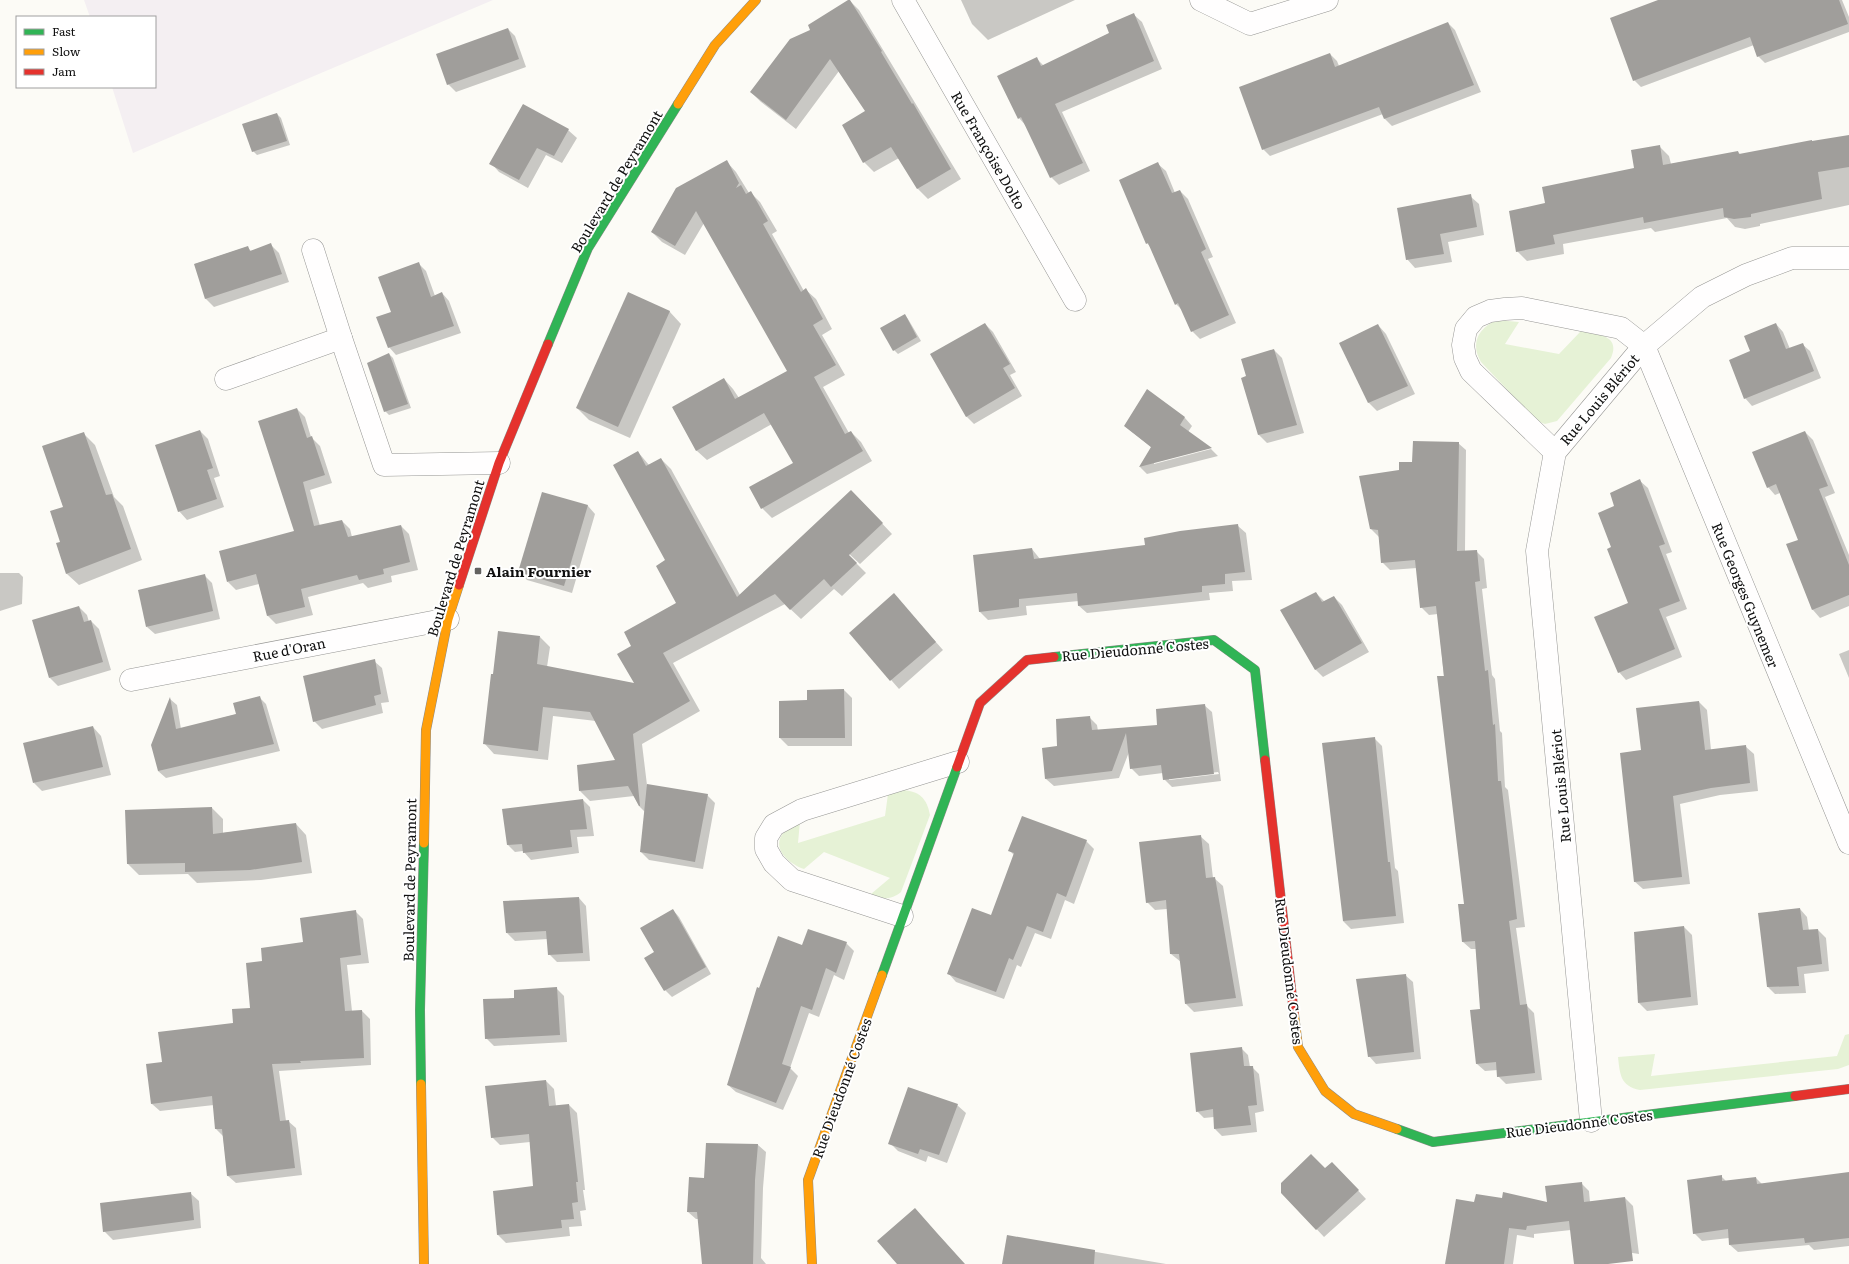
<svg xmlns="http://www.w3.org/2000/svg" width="1849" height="1264" font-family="Literata,serif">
<rect width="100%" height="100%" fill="#fcfbf6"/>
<polygon fill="#f4eff2" points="84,0 493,0 133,153 112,87 155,87 155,17 90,17"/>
<g fill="#e6f2d6">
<path d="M 1497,320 L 1519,322 L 1505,344 L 1559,354 L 1581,331 C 1597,335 1621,334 1611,358 L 1557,421 L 1545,424 L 1537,421 L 1481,362 C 1470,344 1478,328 1497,320 Z"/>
<path d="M 902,790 C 919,791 927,798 930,815 L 901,892 C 893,899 880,901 871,894 L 890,878 L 824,852 L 804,869 C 789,864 770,848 784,832 C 788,827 795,824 800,821 L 798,843 L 885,816 L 888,794 Z"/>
<path d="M 1849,1034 L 1849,1065 L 1838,1069 L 1640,1090 C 1620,1086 1620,1074 1618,1057 L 1655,1054 L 1651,1076 L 1837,1056 L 1845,1035 Z"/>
</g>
<g fill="#0003" fill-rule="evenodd">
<polygon points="849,0 859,10 961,179 928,199 918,189 899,158 874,172 864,162 867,111 839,71 796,129 761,102 751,92"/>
<polygon points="961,0 1075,0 988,40 972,24"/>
<polygon points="1661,0 1842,0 1849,17 1849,32 1765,63 1758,56 1754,45 1641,87 1634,80"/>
<polygon points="1133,14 1142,22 1162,69 1062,112 1090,171 1059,185 1051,177 1027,127 1019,118 1036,58 1044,66 1110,33"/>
<polygon points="1448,23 1455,30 1481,92 1392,126 1385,119 1383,114 1270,156 1263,149 1330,54 1337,61 1339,66"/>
<polygon points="508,29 515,36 526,67 456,92 448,84"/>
<polygon points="523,105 568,130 577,138 562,163 546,155 528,188 499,172 491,163"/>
<polygon points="277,114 281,118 290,145 257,155 253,151"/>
<polygon points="1849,136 1849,205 1760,224 1760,226 1745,229 1735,227 1727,218 1655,232 1651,228 1563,244 1564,254 1527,261 1517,251 1546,204 1635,169 1659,146 1669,156 1671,164 1738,152 1741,155"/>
<polygon points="727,162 736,172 749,193 750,192 760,202 777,231 772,234 804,291 806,290 816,299 832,329 822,335 845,375 823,387 849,433 851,432 861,442 872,461 772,518 762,508 794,463 772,424 707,460 697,451 673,408 724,379 733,389 739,398 788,371 704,223 685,255 662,242 652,232"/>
<polygon points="1158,164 1166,171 1175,193 1180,191 1188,199 1213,257 1208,259 1236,323 1200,339 1192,331 1184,312 1176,304 1151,248 1147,243"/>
<polygon points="1470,196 1479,204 1484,235 1448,242 1452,262 1415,268 1407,259"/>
<polygon points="271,245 279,253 289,282 214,307 206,299 195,264 247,247 251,251"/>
<polygon points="418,263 426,271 435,296 442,293 449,301 461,333 396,355 389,347 392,312"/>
<polygon points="669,311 681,324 630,438 589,420 577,408"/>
<polygon points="905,315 908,319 921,341 898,354 894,350"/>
<polygon points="985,324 993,332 1016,372 1010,375 1022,396 974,424 966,416"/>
<polygon points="1776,324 1783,332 1790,349 1802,344 1810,351 1821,378 1752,406 1745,398 1751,352"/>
<polygon points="1378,325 1386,334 1415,394 1377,411 1369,403 1340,343"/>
<polygon points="1274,350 1282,358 1304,433 1267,443 1259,435 1242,379 1248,377"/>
<polygon points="389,354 393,358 411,408 389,415 385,411"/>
<polygon points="1147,391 1185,418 1192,426 1188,432 1154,462 1154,464 1211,449 1218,456 1147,474 1140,467 1152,448 1125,426"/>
<polygon points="297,409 305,417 311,437 320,446 332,483 310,490 320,526 342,521 350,529 352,537 401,526 409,534 418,570 391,576 392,582 368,588 363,583 308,597 313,615 276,624 268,616 259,584 236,590 228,582 295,532"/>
<polygon points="200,431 208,439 220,476 214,478 224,507 187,520 179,511"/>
<polygon points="1805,432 1813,440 1835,493 1825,497 1849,555 1849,606 1820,618 1813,610 1788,545 1800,541 1780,493 1775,495 1768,487"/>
<polygon points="83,433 95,445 114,497 123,506 142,560 79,585 67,574 57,544 62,542 64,507"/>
<polygon points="1458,443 1466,450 1465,552 1476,551 1484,559 1487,588 1482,589 1492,675 1495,679 1500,731 1502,733 1505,787 1508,790 1525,927 1516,928 1527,1006 1534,1013 1542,1080 1506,1084 1498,1076 1498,1070 1485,1071 1477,1064 1481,1010 1476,949 1471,949 1463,942 1465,904 1438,614 1429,615 1421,607 1417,568 1390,570 1382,562 1379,537 1371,529 1400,471"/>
<polygon points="638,452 649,465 661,459 671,469 740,595 861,501 892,534 860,564 846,551 845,552 866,573 842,596 834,589 801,619 785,604 673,663 700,711 642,744 647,785 707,795 715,803 703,869 649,860 641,852 645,812 639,806 634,796 590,801 580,791 616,761 596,721 553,716 548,760 494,754 484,743 494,675 540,637 550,647 547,667 636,684 633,646 677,604"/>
<polygon points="1640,481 1648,488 1672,552 1666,554 1687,609 1666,617 1682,657 1626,680 1619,672 1630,604 1612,548 1615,507"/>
<polygon points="543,494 588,506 595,514 572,593 527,580 519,572"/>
<polygon points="1238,526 1246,533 1252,580 1232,581 1233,591 1209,593 1210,600 1087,613 1079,606 1079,601 1026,606 1027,615 988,620 980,612 974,556 1032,549 1040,559 1146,546"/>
<polygon points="0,573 19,573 23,577 22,604 0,611"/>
<polygon points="204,575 212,583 220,619 155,634 147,627"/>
<polygon points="1316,593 1325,602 1334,597 1342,605 1369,652 1323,677 1315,669"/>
<polygon points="894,595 943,650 899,689 850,633"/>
<polygon points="79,607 87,615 89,622 91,621 99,629 111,670 58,686 50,678"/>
<polygon points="1849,650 1849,678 1839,654"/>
<polygon points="374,661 382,668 389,702 381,703 383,713 322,729 314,721"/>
<polygon points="844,690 852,698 852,746 788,746 780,738 808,701"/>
<polygon points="259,697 266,704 280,751 166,778 158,771 170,699 177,705 181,729 237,714"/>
<polygon points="1699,702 1707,710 1711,750 1745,746 1754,754 1758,791 1720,795 1680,804 1690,884 1643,889 1634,881"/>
<path d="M 1204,705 L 1212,712 L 1221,781 L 1172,787 L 1164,779 L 1163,773 L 1139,776 L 1131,768 L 1129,752 L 1119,778 L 1054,786 L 1046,779 L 1058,746 L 1089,717 L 1097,725 L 1098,731 L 1158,726 ZM 1218,772 L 1219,774 L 1169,780 L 1169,778 Z"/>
<polygon points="93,727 101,736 111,775 42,791 34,783"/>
<polygon points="1374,738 1382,746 1395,868 1398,871 1404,923 1351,929 1343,921"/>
<polygon points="583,800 590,807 594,836 577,837 579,853 531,860 523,851 515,852 508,845 503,810"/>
<polygon points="212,808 223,819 223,833 296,824 306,835 312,873 261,880 197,883 188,874 139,875 128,864"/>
<polygon points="1200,836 1209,844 1213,878 1214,878 1223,886 1243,1006 1194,1012 1186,1004 1181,962 1171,954 1167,909 1155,910 1147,902"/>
<polygon points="1086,841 1094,849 1074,904 1065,900 1051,939 1035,933 1021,967 1017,965 1004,999 956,982 949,974 992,916 1014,855 1010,851"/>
<polygon points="579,898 586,906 590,961 557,962 549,954 548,939 515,941 507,933"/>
<polygon points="1800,909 1807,917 1809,931 1818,930 1826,938 1829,971 1804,974 1806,993 1775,994 1768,987"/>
<polygon points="673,910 679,917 711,974 672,997 665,990 656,952"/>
<polygon points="355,911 363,919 369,963 347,965 352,1011 362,1011 370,1019 371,1065 279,1071 286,1121 288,1121 296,1128 302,1175 236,1183 228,1176 223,1136 216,1129 214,1105 160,1111 152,1104 163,1062 234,1023 251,1009 263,962 304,943"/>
<polygon points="1684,927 1692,935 1698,1005 1647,1011 1639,1003"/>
<polygon points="846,943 854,951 844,980 834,975 819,1017 809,1013 790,1068 798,1076 783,1110 736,1092 728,1085 760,989 803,947"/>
<polygon points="1405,975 1413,982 1421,1059 1376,1064 1369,1056"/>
<polygon points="556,988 564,996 567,1042 494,1046 486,1038 515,999"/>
<polygon points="1241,1048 1248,1055 1250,1067 1252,1067 1259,1074 1264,1111 1255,1113 1257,1132 1222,1136 1215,1129 1214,1117 1204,1118 1197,1111"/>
<polygon points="546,1081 554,1089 556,1106 569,1105 577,1113 585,1190 583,1190 586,1210 580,1211 582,1226 569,1227 570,1236 506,1243 498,1235 494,1192 534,1187 530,1142 500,1145 492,1137"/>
<polygon points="957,1105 966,1113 947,1163 928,1156 926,1162 898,1151 890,1143"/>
<polygon points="707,1144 758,1145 766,1152 763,1188 761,1258 766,1264 703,1264 699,1219 696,1219 688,1212 705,1179"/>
<polygon points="1332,1163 1366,1199 1324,1237 1282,1192 1325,1169"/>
<polygon points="1849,1173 1849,1246 1814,1250 1809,1245 1738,1252 1730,1245 1729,1238 1702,1241 1694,1233 1721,1176 1727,1182 1756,1178 1762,1184"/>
<polygon points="1581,1183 1589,1191 1590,1202 1625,1198 1633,1206 1639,1254 1580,1245 1571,1230 1534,1234 1534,1238 1517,1235 1513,1264 1477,1264 1475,1203 1503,1200 1548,1203"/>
<polygon points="190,1193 199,1201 201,1228 113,1240 104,1231"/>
<polygon points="1008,1237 1166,1264 1003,1264"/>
</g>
<g fill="#a09e9b">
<polygon points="848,0 850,0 882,51 881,52 912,104 913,103 951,169 917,189 891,147 863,163 842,125 865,111 830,59 786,120 750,92 790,39 810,30 808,25"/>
<polygon points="1658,0 1839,0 1848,24 1757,57 1750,37 1633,81 1610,18"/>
<polygon points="1134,13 1154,61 1055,104 1083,163 1050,178 1021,117 1018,119 997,76 1037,57 1041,66 1109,33 1106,25"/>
<polygon points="1448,22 1474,85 1384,119 1379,107 1262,150 1239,87 1330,53 1335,67"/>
<polygon points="508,28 519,59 447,85 436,54"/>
<polygon points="523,104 569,129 554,156 537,148 519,180 489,164"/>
<polygon points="277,113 287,141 252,152 242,124"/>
<polygon points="1849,135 1849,167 1818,172 1822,199 1751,214 1751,217 1734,219 1724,217 1723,208 1644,223 1643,217 1553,235 1555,244 1516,252 1509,211 1545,203 1542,187 1634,168 1631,150 1660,145 1663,165 1738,151 1739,154 1812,140 1812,141"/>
<polygon points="727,160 739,183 736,188 741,185 746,194 751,191 768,221 763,224 801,292 806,288 823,319 813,325 836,365 814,377 845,434 851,431 863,451 761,509 749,487 793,463 764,413 696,451 672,407 724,378 735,399 787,371 696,211 675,246 651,232 676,188"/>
<polygon points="1158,162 1172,193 1180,190 1206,249 1201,252 1229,315 1191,332 1178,303 1175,305 1148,243 1146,244 1119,180"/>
<polygon points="1471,194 1477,227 1440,234 1444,254 1406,260 1397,208"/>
<polygon points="271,243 282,274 205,299 194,264 248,246 250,251"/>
<polygon points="419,262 431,297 442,292 454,326 388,348 376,317 391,312 378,277"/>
<polygon points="628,292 670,311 618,427 576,408"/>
<polygon points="905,314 917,337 893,351 880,328"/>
<polygon points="985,323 1010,364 1003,368 1015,388 966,417 930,354"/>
<polygon points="1776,323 1786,349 1803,343 1814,371 1744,399 1729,360 1750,351 1744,336"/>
<polygon points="1378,324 1408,386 1368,403 1339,343"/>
<polygon points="1274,349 1297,425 1258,435 1241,378 1246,376 1241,359"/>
<polygon points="389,353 408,404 384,412 367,363"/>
<polygon points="1147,389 1185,417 1180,425 1212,448 1139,467 1151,447 1124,426"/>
<polygon points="297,408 307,438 312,436 325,475 303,482 314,526 342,520 348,537 401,525 410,562 383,569 384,574 359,580 357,575 301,589 305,607 267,616 256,574 227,582 219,551 294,531 258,421"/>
<polygon points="200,430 213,468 207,470 217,499 178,512 155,445"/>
<polygon points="1805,431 1828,486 1819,489 1849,565 1849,595 1812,610 1786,544 1798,540 1776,484 1767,488 1752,452"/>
<polygon points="84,432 106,495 112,494 131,549 66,574 56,543 60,542 50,511 63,507 42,446"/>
<polygon points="1413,441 1459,442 1457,551 1477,550 1480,581 1475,582 1485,671 1488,670 1493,725 1495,724 1498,781 1501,781 1517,919 1509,921 1520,1005 1527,1004 1535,1073 1497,1077 1496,1062 1476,1064 1470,1010 1480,1009 1475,941 1462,942 1458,904 1464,904 1437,676 1444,676 1436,606 1420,608 1415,560 1381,563 1378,530 1370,529 1359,476 1399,470 1399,462 1412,462"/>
<polygon points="638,451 646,466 661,458 737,597 851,490 883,523 849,555 857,563 831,587 824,579 790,610 775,594 663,653 690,701 633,734 640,806 639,806 628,786 579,791 577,765 615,760 590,712 543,707 538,751 483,744 491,674 493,674 498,631 540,636 537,664 634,683 617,654 631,646 624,632 676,603 656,566 665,560 613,465"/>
<polygon points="1640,479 1665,544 1659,546 1680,601 1659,609 1675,649 1618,673 1594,617 1628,603 1607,549 1611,547 1598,513 1614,506 1610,493"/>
<polygon points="542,492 588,505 564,586 518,572"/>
<polygon points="1238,524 1245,572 1225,574 1225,584 1202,586 1202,592 1078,606 1077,593 1019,599 1019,607 979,612 973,555 1032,548 1034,559 1145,545 1144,538 1180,531"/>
<polygon points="205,574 213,611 146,627 138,590"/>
<polygon points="1316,592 1322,602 1334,596 1362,643 1315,670 1280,610"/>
<polygon points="894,593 936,642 890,681 849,633"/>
<polygon points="79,606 84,622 91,620 103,662 49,678 32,620"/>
<polygon points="375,659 381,694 374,696 376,705 313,722 303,676"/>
<polygon points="844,689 845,738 779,738 779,701 807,700 807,690"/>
<polygon points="260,696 274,744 158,771 151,745 170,697 176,729 236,714 233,703"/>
<polygon points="1699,701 1705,750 1746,745 1750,783 1711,788 1673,796 1682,877 1634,882 1620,753 1641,750 1636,708"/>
<polygon points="1205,704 1214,774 1163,780 1161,765 1130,769 1126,733 1112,771 1045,779 1042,748 1057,746 1056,719 1090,716 1092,730 1157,725 1156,709"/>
<polygon points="93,726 103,767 33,783 23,743"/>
<polygon points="1375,737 1388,862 1390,862 1396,916 1343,921 1322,743"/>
<polygon points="647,784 708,794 695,862 640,852"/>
<polygon points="583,799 587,829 570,830 572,847 523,853 522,844 507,845 502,809"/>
<polygon points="212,807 213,834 296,823 302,862 250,870 185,872 185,863 127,864 125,810"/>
<polygon points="1022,816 1087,840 1066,897 1057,893 1043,932 1027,926 1013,960 1009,958 996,992 947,974 972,908 991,915 1014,853 1008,851"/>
<polygon points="1201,835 1206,878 1215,877 1236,998 1185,1004 1179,954 1170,954 1166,900 1146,903 1139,842"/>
<polygon points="579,897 583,953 548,955 546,931 506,933 503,901"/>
<polygon points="1800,908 1803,930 1818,929 1822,964 1797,967 1799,986 1767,987 1758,913"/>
<polygon points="673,909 706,967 664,991 644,958 654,952 640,928"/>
<polygon points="356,910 361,955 340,958 345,1011 362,1010 364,1058 300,1061 301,1063 272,1064 280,1121 289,1120 295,1168 227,1176 222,1129 215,1129 212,1096 151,1104 146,1064 162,1062 158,1032 233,1023 232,1009 250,1008 246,963 262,961 261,948 303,942 300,918"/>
<polygon points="1684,926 1691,997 1638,1003 1634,932"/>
<polygon points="808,929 847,942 836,973 826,968 812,1010 801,1006 782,1064 791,1067 776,1103 727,1085 757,987 759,988 778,936 802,945"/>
<polygon points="1406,974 1414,1052 1368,1057 1356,979"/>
<polygon points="557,987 560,1035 485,1039 483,999 514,998 514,990"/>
<polygon points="1242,1047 1244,1066 1253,1066 1257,1105 1248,1106 1251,1125 1214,1129 1213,1109 1196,1112 1190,1053"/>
<polygon points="546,1080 549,1106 569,1104 578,1182 576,1182 578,1202 572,1203 574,1219 561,1220 562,1228 497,1235 493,1191 533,1186 529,1134 491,1138 485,1086"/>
<polygon points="908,1087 958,1104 939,1155 920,1149 918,1154 888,1144"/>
<polygon points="706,1143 758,1144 755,1180 753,1264 702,1264 697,1212 687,1212 689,1177 704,1178"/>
<polygon points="1311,1154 1325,1168 1332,1162 1359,1190 1316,1230 1281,1193 1281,1183"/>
<polygon points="1849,1172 1849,1238 1805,1243 1804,1238 1729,1245 1728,1229 1693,1234 1687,1180 1722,1175 1722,1181 1756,1177 1757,1184"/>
<polygon points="1582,1182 1584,1202 1625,1197 1633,1261 1608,1264 1574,1264 1569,1221 1527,1226 1526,1230 1509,1228 1504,1264 1445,1264 1456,1199 1474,1202 1476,1194 1502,1198 1503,1192 1547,1202 1545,1186"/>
<polygon points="191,1192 194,1220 103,1232 100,1203"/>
<polygon points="915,1208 937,1233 965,1264 897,1264 877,1241"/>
<polygon points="1007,1235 1095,1250 1094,1264 1002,1264"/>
</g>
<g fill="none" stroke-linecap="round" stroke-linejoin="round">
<g stroke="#969694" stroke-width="23">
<g id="street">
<polyline points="903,0 1075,300"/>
<polyline points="1201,0 1250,24 1327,0"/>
<polyline points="313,250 341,338 384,465 499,463"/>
<polyline points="226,379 341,338"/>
<polyline points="1555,452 1471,371 1465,358 1463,345 1466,329 1476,317 1490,311 1505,309 1522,308 1621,328 1644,346 1849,843"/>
<polyline points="131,680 448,619"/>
<polyline points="902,916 792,880 774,863 766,849 766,838 774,825 802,810 958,762"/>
<polyline points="1591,1121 1537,551 1555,452 1644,346 1702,297 1746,275 1792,258 1849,258"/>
</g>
</g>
<g stroke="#8d8c8a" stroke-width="10">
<g id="fast">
<polyline points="548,344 588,248 678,104"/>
<polyline points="1054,657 1214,640 1255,670 1265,760"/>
<polyline points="882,975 957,767"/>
<polyline points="421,1084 420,1010 424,843"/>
<polyline points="1397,1129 1433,1142 1795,1096"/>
</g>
</g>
<g stroke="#8d8c8a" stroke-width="10">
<g id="slow">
<polyline points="678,104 715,45 756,0"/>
<polyline points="424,843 426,730 448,619 459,585"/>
<polyline points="1294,1014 1298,1047 1325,1091 1354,1114 1397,1129"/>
<polyline points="421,1084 424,1264"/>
<polyline points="812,1264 808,1180 882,975"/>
</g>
</g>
<g stroke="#8d8c8a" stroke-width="10">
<g id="jam">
<polyline points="459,585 499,463 548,344"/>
<polyline points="1265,760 1294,1014"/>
<polyline points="957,767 980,703 1027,660 1054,657"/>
<polyline points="1795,1096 1849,1089"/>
</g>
</g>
<use href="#street" stroke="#fffefe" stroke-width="22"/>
<use href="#fast" stroke="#30b455" stroke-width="9"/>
<use href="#slow" stroke="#ff9f0a" stroke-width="9"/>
<use href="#jam" stroke="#e5322d" stroke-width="9"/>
</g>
<rect fill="#636260" stroke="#fff" stroke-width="1.5" x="474" y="567" width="8" height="8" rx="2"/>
<g text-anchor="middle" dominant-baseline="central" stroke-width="4" stroke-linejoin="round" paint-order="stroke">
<g font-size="14" fill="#101010" stroke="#fff">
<text transform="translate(989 150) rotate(60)">Rue Françoise Dolto</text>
<text transform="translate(616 181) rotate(-59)">Boulevard de Peyramont</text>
<text transform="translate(1599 399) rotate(-50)">Rue Louis Blériot</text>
<text transform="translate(455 558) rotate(-73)">Boulevard de Peyramont</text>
<text transform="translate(1746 595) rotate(68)">Rue Georges Guynemer</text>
<text transform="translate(289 649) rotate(-11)">Rue d'Oran</text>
<text transform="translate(1135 649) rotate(-5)">Rue Dieudonné Costes</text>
<text transform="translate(1560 786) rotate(-95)">Rue Louis Blériot</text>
<text transform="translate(409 880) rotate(-89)">Boulevard de Peyramont</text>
<text transform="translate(1290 971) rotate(83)">Rue Dieudonné Costes</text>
<text transform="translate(841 1088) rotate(-70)">Rue Dieudonné Costes</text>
<text transform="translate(1579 1123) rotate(-7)">Rue Dieudonné Costes</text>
</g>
<g font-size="14" font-weight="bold" fill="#101010" stroke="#fff" text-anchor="start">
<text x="486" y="571">Alain Fournier</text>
</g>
</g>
<rect x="16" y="16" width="140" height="72" fill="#ffffff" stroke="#9f9f9f"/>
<rect x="24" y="29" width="20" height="6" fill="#30b455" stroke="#9f9f9f"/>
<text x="52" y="36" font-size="12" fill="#101010">Fast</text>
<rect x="24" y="49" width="20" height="6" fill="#ff9f0a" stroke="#9f9f9f"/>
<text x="52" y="56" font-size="12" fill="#101010">Slow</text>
<rect x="24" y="69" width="20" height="6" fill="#e5322d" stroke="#9f9f9f"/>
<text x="52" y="76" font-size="12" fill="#101010">Jam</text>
</svg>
